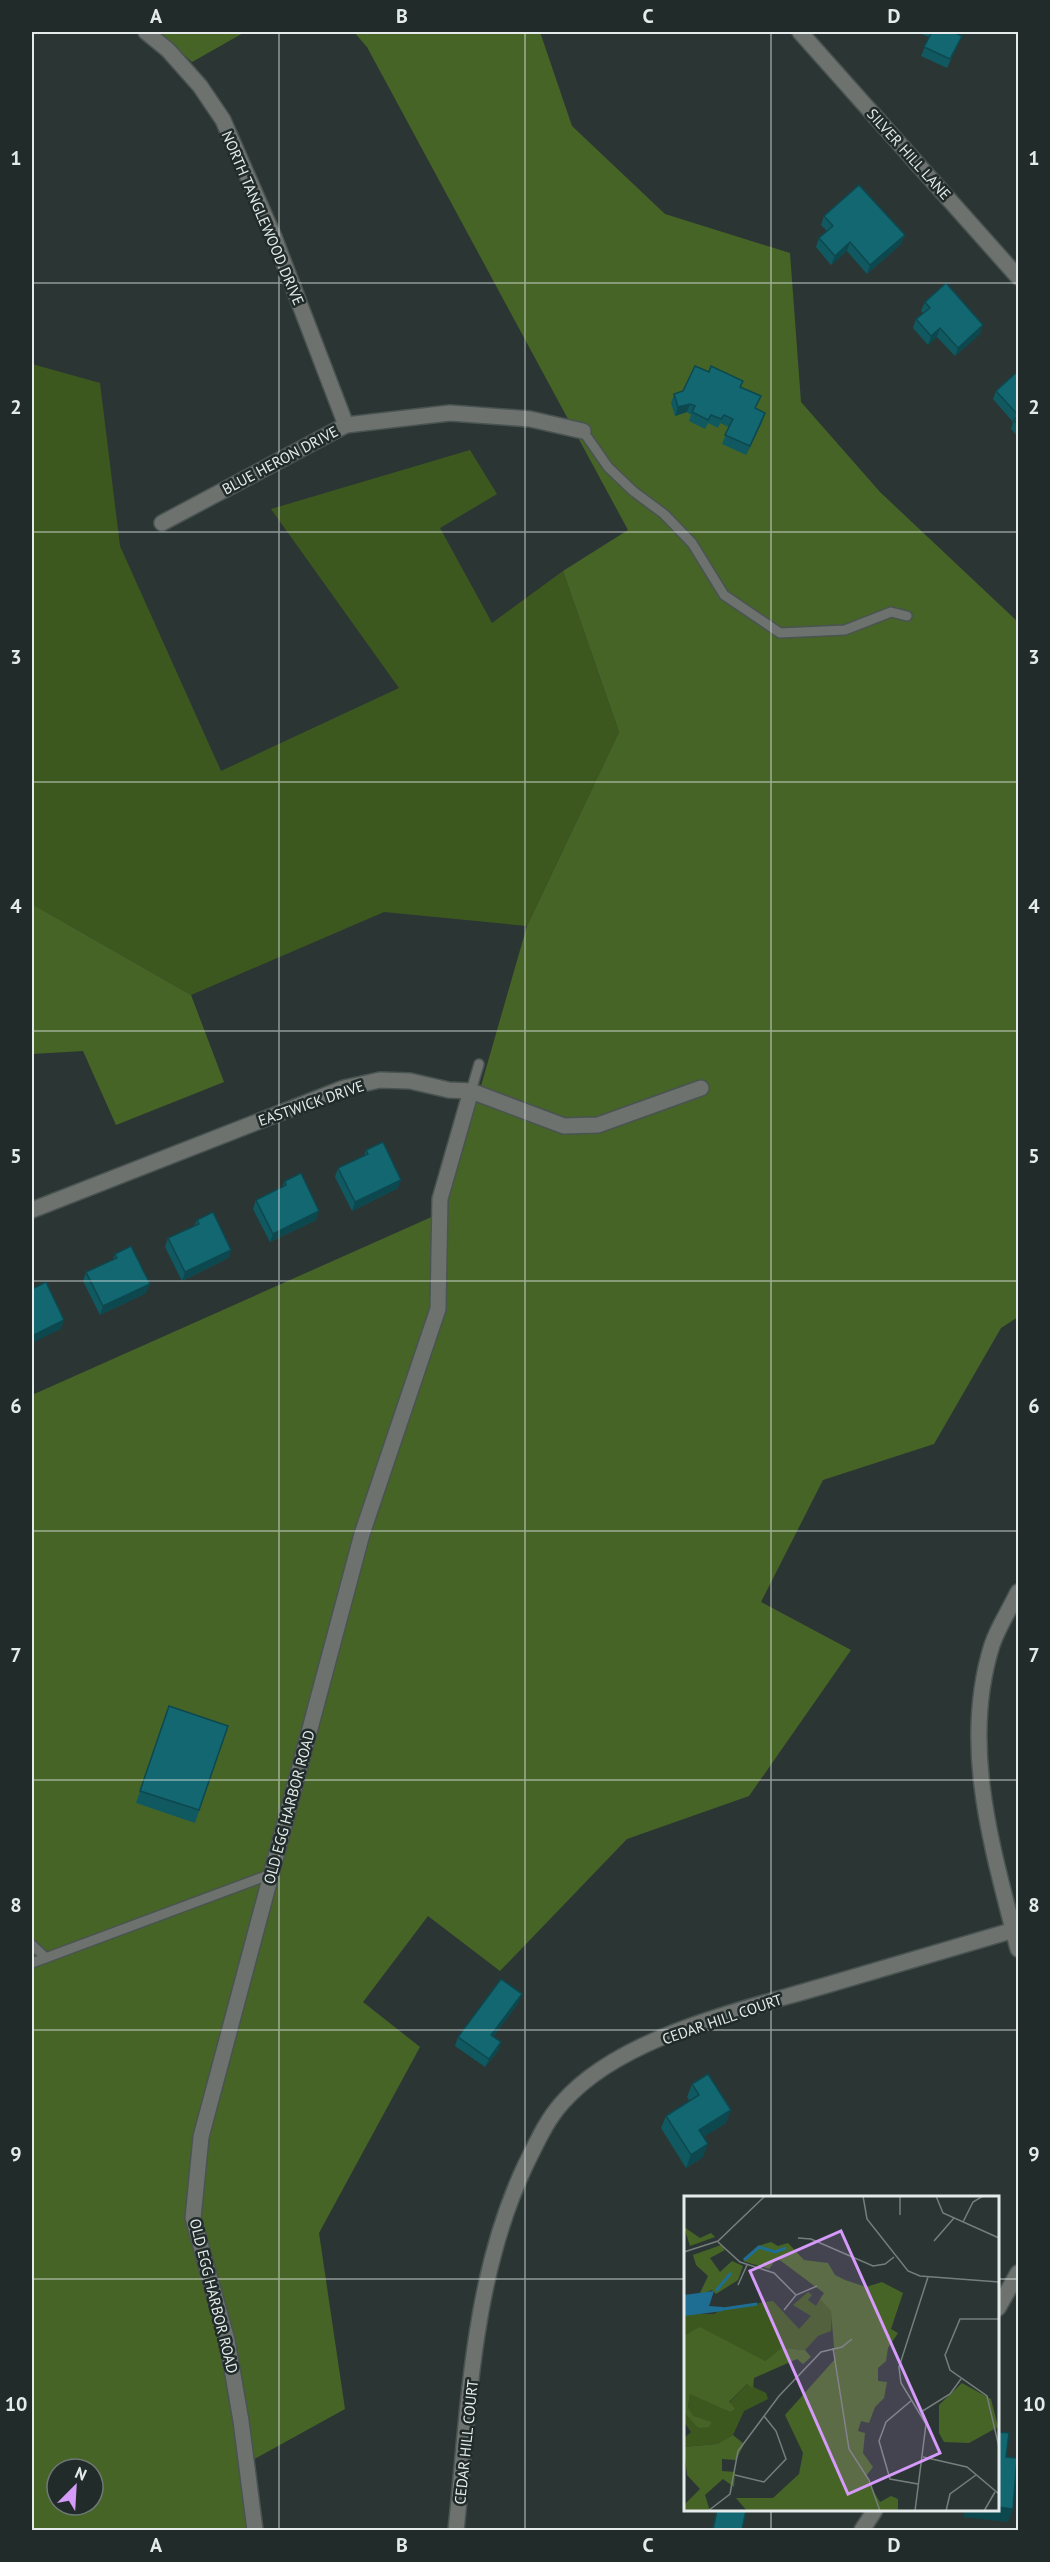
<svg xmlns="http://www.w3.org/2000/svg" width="1050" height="2562" font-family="'PT Sans',sans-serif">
<rect width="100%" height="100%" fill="#2b3634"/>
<polygon fill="#3d581f" points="32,364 100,383 120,546 221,771 399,688 271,509 470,450 497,494 440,528 492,623 563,571 619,732 527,926 384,912 191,995 32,904"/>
<g fill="#476427" fill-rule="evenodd">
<polygon points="158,32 245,32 192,62"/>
<path d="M 354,32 L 540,32 L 572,126 L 665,214 L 790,253 L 801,402 L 880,492 L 1018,622 L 1018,1317 L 1001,1328 L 934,1444 L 823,1480 L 761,1602 L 851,1650 L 749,1796 L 627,1839 L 500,1971 L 428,1916 L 363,2002 L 420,2047 L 319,2233 L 345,2409 L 247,2463 L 248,2530 L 32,2530 L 32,1395 L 445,1211 L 527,926 L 619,732 L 563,571 L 628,530 L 367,47 ZM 57,2469 L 93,2469 L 93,2505 L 57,2505 Z"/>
<polygon points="32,904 191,995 224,1082 116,1125 83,1051 32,1054"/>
</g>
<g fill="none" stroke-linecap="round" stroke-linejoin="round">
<g stroke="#495351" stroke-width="12">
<g id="service">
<polyline points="583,431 608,467 633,491 664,514 692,543 724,595 780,633 845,630 891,612 907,616"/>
<polyline points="471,1091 479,1064"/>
<polyline points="32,1945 46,1958"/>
<polyline points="32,1963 271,1874"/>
</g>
</g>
<g stroke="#495351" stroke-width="18">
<g id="minor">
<polyline points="146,32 168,50 200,86 223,120 274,237 346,425"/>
<polyline points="800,32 1018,277"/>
<polyline points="162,523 346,425 450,413 530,419 583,431"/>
<polyline points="32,1210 344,1088 380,1080 410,1081 449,1090 471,1091 564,1126 598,1125 701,1088"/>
<path d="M 1018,1592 C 1010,1609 998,1627 992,1645 C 960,1747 993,1849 1018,1949"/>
<polyline points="998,2308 1018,2273"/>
<polyline points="255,2530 241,2421 227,2340 193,2218 201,2137 362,1534 438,1309 440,1199 471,1091"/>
<path d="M 456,2530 C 469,2407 472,2277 526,2164 C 537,2142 546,2121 562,2103 C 619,2037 739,2011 820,1987 C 884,1968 949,1949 1014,1930"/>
<polyline points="862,2530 875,2510"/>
</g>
</g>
<use href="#service" stroke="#6d726f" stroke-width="9"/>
<use href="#minor" stroke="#6d726f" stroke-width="15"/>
</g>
<g fill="#105961">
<polygon points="917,32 953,32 958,44 947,68 921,56 929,37"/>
<polygon points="824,216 901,244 867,274 847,251 831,265 816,247 819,238 827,231 821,225"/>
<polygon points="925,302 980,334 955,356 937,337 928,345 913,328 916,319 923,313 921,311"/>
<polygon points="1018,371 1018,437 1011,429 1013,422 993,399 996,391"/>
<polygon points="709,372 743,381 741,387 756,409 762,422 746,455 722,444 729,427 720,423 718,428 708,423 705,429 689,421 691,415 687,412 675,416 671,403 674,394 683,391"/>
<polygon points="366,1150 398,1188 352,1211 335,1177 338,1168 364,1156"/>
<polygon points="285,1181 316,1220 270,1242 253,1209 256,1200 282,1187"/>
<polygon points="197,1220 231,1250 228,1258 182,1281 165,1247 168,1238 194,1226"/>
<polygon points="115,1254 146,1293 100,1315 83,1281 86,1272 113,1260"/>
<polygon points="169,1706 228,1726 195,1823 136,1803"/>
<polygon points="519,2002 493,2037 501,2042 498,2051 485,2067 455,2046 458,2037"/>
<polygon points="692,2084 726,2123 703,2137 703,2157 686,2168 661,2128 666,2116 690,2101 687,2097"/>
<polygon points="717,2510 746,2510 742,2530 712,2530"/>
</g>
<g fill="#0d484f">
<polygon points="905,235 901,244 867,274 870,265"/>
<polygon points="850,242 847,251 831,265 835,256"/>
<polygon points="983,325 980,334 955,356 958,348"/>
<polygon points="940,328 937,337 928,345 931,336"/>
<polygon points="690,404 687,412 675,416 678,407"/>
<polygon points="765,413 762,422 746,455 750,446"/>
<polygon points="401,1180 398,1188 352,1211 355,1202"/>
<polygon points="319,1211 316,1220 270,1242 273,1234"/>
<polygon points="231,1250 228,1258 182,1281 185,1272"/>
<polygon points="150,1284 146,1293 100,1315 103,1306"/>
<polygon points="64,1320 61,1329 32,1343 32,1336"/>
<polygon points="522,1994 519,2002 488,2044 491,2035"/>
<polygon points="501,2042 498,2051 485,2067 489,2059"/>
<polygon points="731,2110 726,2123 694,2143 699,2130"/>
<polygon points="708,2144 703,2157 686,2168 691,2155"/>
<polygon points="998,2507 1013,2509 1008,2522 963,2517 966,2510 998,2510"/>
</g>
<g fill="#136771" stroke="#0d484f" stroke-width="1.5">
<polygon points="932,32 953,32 962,36 950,59 924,47"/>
<polygon points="859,185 905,235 870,265 850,242 835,256 819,238 833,226 824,216"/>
<polygon points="946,283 983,325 958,348 940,328 931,336 916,319 930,308 925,302"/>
<polygon points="695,366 709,372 711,366 743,381 740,387 761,396 755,408 765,413 750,446 725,435 733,419 724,415 721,419 711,415 708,420 692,412 695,406 690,404 678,407 674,394 683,391"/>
<polygon points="1018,371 1018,415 996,391"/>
<polygon points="1018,416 1018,425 1014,420"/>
<polygon points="383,1142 401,1180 355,1202 338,1168 368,1154 366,1150"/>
<polygon points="301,1173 319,1211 273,1234 256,1200 286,1185 285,1181"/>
<polygon points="213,1212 231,1250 185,1272 168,1238 199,1224 197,1220"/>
<polygon points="131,1246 150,1284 103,1306 86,1272 117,1258 115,1254"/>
<polygon points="46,1282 64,1320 32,1336 32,1289"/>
<polygon points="169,1706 228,1726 199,1810 140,1791"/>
<polygon points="501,1979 522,1994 491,2035 501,2042 489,2059 458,2037"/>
<polygon points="708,2074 731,2110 699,2130 708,2144 691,2155 666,2116 699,2095 692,2084"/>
<polygon points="998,2432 1009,2433 1006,2457 1017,2458 1013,2509 998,2507"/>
<polygon points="717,2510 746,2510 742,2530 713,2530"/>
</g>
<path fill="none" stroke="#e4ebea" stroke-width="1.5" stroke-opacity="0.55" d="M 279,32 L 279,2530M 525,32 L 525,2530M 771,32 L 771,2198M 32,283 L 1018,283M 32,532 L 1018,532M 32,782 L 1018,782M 32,1031 L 1018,1031M 32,1281 L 1018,1281M 32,1531 L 1018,1531M 32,1780 L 1018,1780M 32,2030 L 1018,2030M 32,2279 L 686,2279M 998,2279 L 1018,2279M 771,2510 L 771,2530"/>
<g text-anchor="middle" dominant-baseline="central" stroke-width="5" stroke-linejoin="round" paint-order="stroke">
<g font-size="15" fill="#e4ebea" stroke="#212c2a">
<text transform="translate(909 154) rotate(48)">SILVER HILL LANE</text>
<text transform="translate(263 218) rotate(67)">NORTH TANGLEWOOD DRIVE</text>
<text transform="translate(280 460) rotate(-28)">BLUE HERON DRIVE</text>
<text transform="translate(311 1103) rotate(-19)">EASTWICK DRIVE</text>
<text transform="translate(289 1807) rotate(-75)">OLD EGG HARBOR ROAD</text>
<text transform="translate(722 2019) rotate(-19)">CEDAR HILL COURT</text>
<text transform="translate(214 2296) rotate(76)">OLD EGG HARBOR ROAD</text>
<text transform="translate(466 2442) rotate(-84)">CEDAR HILL COURT</text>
</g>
</g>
<g transform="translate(684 2196)">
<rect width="315" height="315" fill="#2b3634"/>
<path d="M 124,96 L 128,99 L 124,104 L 132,110 L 136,103 L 148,115 L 147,135 L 134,140 L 121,154 L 97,152 L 81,165 L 0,140 L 0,118 L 30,118 L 40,112 L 89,105 L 115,133 L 127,120 L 109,109 ZM 63,188 L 82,197 L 84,203 L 60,215 L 49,239 L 33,248 L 0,251 L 0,242 L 7,236 L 0,226 L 2,214 L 14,232 L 28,226 L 9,221 L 4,211 L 6,197 L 46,216 L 52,213 L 45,207 Z" fill="#3d581f"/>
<path d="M 0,31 L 16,42 L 27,37 L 31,41 L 6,50 ZM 87,46 L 94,50 L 104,47 L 120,64 L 144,67 L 151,79 L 161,84 L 182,91 L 198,86 L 219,97 L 207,133 L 214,137 L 204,152 L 202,165 L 194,172 L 194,185 L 203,186 L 200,202 L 191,211 L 185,227 L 177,225 L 174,235 L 181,237 L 179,257 L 189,271 L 182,280 L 191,298 L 196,306 L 207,300 L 214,303 L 214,315 L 63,315 L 52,302 L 89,302 L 115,278 L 119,257 L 101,219 L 151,163 L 147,115 L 136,103 L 140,97 L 93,62 L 85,73 L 59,65 L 74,50 ZM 37,49 L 41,54 L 26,62 L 36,76 L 48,65 L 59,70 L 54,84 L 32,98 L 28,94 L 15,99 L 24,80 L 12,69 L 9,59 ZM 16,131 L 81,165 L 97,152 L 121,154 L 127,161 L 119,168 L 113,163 L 70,182 L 69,192 L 63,188 L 45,206 L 52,213 L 46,216 L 6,198 L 4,211 L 9,220 L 28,226 L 25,231 L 14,232 L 0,216 L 0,140 ZM 278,187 L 307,203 L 314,231 L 285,247 L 260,246 L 255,237 L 255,209 ZM 49,239 L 60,248 L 52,264 L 38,263 L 38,275 L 51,276 L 50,291 L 39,283 L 21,299 L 26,315 L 0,315 L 0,309 L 16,293 L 3,279 L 0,251 L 33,248 Z" fill="#476427"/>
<path d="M 30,95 L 25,110 L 39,111 L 39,115 L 0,120 L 0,99 Z" fill="#1e6e93"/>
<path fill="none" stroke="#1e6e93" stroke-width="3" d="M 60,64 L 75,51 L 91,56 L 102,52M 32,95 L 47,77M 39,113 L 73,108"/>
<path fill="none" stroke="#757e7d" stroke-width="1.5" d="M 179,0 L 183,23 L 224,75 L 236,80 L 315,86M 252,0 L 259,17 L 315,42M 216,19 L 216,0M 279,26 L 289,6 L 299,0M 114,42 L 127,43 L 189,70 L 201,68 L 210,61M 250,45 L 270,22M 34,46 L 56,66 L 90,77 L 112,99M 0,56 L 34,45 L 81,0M 54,89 L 63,69M 100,114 L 112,99 L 133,90M 315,123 L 276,123 L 261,159 L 266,174 L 303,200 L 315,251M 149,152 L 165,253 L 185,284 L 196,315M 228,204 L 202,226 L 195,245 L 206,283 L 234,288M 237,216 L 266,198 L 277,183M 239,261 L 283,271 L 315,298M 51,279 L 80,286 L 102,263 L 92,235 L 80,220M 24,315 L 46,298 L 54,255 L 95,200 L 137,156 L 158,151 L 168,143M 231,315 L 242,228 L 217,187 L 215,171 L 244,81M 262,315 L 266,298 L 292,279M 300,315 L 311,296"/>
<path fill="#d69bfa" fill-opacity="0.15" stroke="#d69bfa" stroke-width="3" d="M 157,35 L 256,257 L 164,298 L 66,75 Z"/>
<rect width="315" height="315" fill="none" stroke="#e4ebea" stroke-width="3"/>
</g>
<rect width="1050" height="2562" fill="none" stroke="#212c2a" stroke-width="66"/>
<g transform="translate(75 2487) rotate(24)"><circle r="28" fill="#212c2a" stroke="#6f7877" stroke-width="1.5"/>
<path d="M0-4.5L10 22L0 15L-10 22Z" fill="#d69bfa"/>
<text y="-9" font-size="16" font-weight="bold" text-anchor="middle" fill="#e4ebea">N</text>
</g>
<rect x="33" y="33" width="984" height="2496" fill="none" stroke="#e4ebea" stroke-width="2"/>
<g font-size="20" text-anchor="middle" font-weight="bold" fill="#e4ebea">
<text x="156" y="23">A</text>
<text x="402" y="23">B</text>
<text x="648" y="23">C</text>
<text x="894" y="23">D</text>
<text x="16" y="165">1</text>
<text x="1034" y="165">1</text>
<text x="16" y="414">2</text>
<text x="1034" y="414">2</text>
<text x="16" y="664">3</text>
<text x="1034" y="664">3</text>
<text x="16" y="913">4</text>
<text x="1034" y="913">4</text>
<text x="16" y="1163">5</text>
<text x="1034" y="1163">5</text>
<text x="16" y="1413">6</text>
<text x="1034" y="1413">6</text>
<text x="16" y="1662">7</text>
<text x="1034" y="1662">7</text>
<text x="16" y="1912">8</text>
<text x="1034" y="1912">8</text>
<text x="16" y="2161">9</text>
<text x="1034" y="2161">9</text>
<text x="16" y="2411">10</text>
<text x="1034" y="2411">10</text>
<text x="156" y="2552">A</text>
<text x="402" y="2552">B</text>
<text x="648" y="2552">C</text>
<text x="894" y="2552">D</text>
</g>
</svg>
